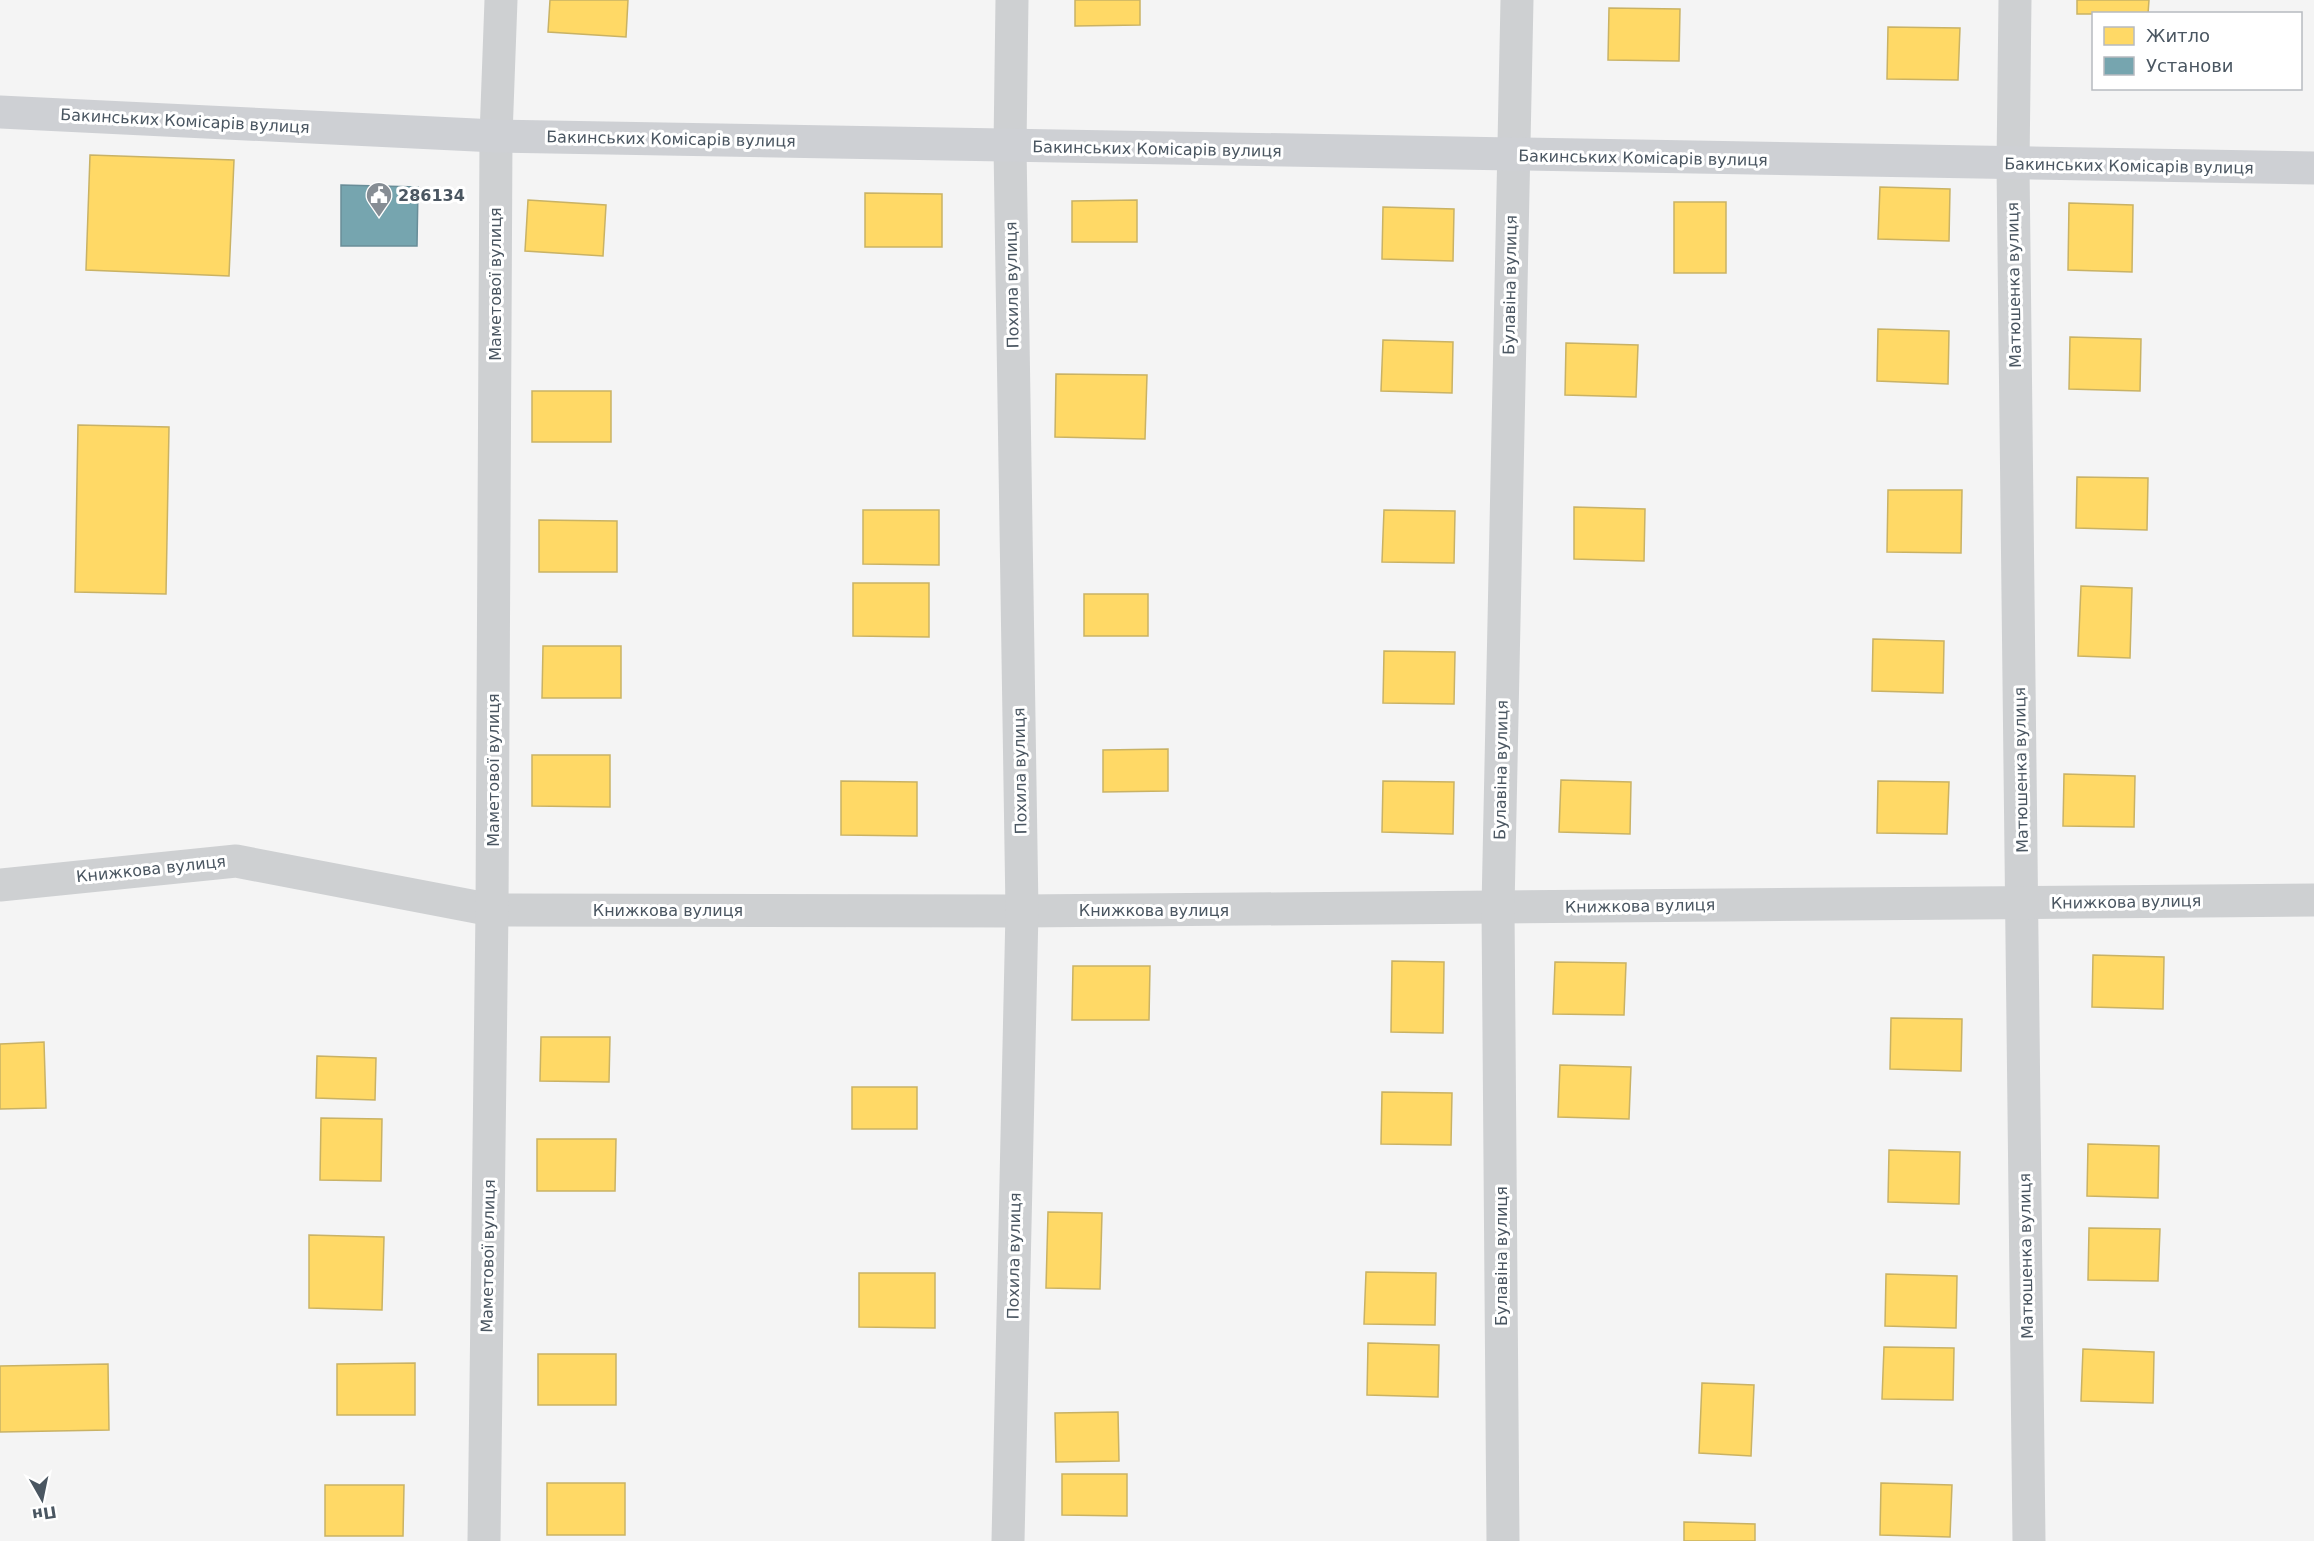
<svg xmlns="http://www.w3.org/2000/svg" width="2314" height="1541" font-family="'DejaVu Sans',sans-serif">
<rect width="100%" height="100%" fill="#f4f4f4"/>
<g fill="#ffd966" stroke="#c9b264" stroke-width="1.5">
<polygon points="550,0 628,0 626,37 548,32"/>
<polygon points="1075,0 1140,0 1140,25 1075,26"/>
<polygon points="2077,0 2149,0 2148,14 2077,14"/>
<polygon points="1609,8 1680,9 1679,61 1608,60"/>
<polygon points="1888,27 1960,28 1958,80 1887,79"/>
<polygon points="90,155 234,160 229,276 86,270"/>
<polygon points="1880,187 1950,189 1949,241 1878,239"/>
<polygon points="865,193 942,194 942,247 865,247"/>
<polygon points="528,200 606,205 603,256 525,251"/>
<polygon points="1137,200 1137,242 1072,242 1072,201"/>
<rect x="1674" y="202" width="52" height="71"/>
<polygon points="2069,203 2133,205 2132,272 2068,270"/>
<polygon points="1383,207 1454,209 1453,261 1382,259"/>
<polygon points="1878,329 1949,331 1948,384 1877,381"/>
<polygon points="2070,337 2141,339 2140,391 2069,389"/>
<polygon points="1383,340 1453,342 1452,393 1381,391"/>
<polygon points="1566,343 1638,345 1636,397 1565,395"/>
<polygon points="1056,374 1147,375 1145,439 1055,437"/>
<rect x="532" y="391" width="79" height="51"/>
<polygon points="78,425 169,427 166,594 75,592"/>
<polygon points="2077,477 2148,478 2147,530 2076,528"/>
<polygon points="1888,490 1962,490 1961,553 1887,552"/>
<polygon points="1574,507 1645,509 1644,561 1574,559"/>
<polygon points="863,510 939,510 939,565 863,564"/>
<polygon points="1384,510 1455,511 1454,563 1382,562"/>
<polygon points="539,520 617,521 617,572 539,572"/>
<polygon points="853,583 929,583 929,637 853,636"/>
<polygon points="2081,586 2132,588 2130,658 2078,656"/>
<rect x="1084" y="594" width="64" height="42"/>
<polygon points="1873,639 1944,641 1943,693 1872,691"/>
<polygon points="543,646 621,646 621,698 542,698"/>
<polygon points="1384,651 1455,652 1454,704 1383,703"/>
<polygon points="1168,749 1168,791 1103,792 1103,750"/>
<polygon points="532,755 610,755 610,807 532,806"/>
<polygon points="2064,774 2135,776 2134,827 2063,826"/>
<polygon points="1561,780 1631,782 1630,834 1559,832"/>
<polygon points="841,781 917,782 917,836 841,835"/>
<polygon points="1383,781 1454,782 1453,834 1382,832"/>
<polygon points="1878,781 1949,782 1947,834 1877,833"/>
<polygon points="2093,955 2164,957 2163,1009 2092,1007"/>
<polygon points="1392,961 1444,962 1443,1033 1391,1032"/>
<polygon points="1555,962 1626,963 1624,1015 1553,1014"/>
<polygon points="1073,966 1150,966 1149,1020 1072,1020"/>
<polygon points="1891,1018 1962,1019 1961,1071 1890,1069"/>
<polygon points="541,1037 610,1037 609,1082 540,1081"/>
<polygon points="44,1042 46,1108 0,1109 0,1044"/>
<polygon points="317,1056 376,1058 375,1100 316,1098"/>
<polygon points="1560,1065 1631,1067 1629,1119 1558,1117"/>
<rect x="852" y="1087" width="65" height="42"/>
<polygon points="1382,1092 1452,1093 1451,1145 1381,1144"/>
<polygon points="321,1118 382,1119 381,1181 320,1180"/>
<polygon points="537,1139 616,1139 615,1191 537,1191"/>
<polygon points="2088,1144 2159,1146 2158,1198 2087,1196"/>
<polygon points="1889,1150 1960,1152 1959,1204 1888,1202"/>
<polygon points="1048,1212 1102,1213 1100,1289 1046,1288"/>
<polygon points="2089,1228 2160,1229 2158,1281 2088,1280"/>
<polygon points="309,1235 384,1237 382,1310 309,1308"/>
<polygon points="1366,1272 1436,1273 1435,1325 1364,1324"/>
<polygon points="859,1273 935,1273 935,1328 859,1327"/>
<polygon points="1886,1274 1957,1276 1956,1328 1885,1326"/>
<polygon points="1368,1343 1439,1345 1438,1397 1367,1395"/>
<polygon points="1884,1347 1954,1348 1953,1400 1882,1399"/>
<polygon points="2083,1349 2154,1352 2153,1403 2081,1401"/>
<rect x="538" y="1354" width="78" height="51"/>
<polygon points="415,1363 415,1415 337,1415 337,1364"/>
<polygon points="108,1364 109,1430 0,1432 0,1366"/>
<polygon points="1702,1383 1754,1385 1751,1456 1699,1453"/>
<polygon points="1118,1412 1119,1461 1056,1462 1055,1413"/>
<polygon points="1062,1474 1127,1474 1127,1516 1062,1515"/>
<rect x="547" y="1483" width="78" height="52"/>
<polygon points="1881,1483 1952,1485 1950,1537 1880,1535"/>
<polygon points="325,1485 404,1485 403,1536 325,1536"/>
<polygon points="1684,1522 1755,1524 1755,1541 1684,1541"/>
</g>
<polygon fill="#76a5af" stroke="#698d98" stroke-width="1.5" points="341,185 418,187 417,246 341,246"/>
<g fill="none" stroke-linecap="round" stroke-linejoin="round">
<g stroke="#ced0d2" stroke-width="33">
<polyline points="2015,0 2013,165 2029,1541"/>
<polyline points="0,885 236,861 492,910 1022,911 2314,900"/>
<polyline points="484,1541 492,910 496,136 501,0"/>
<polyline points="1008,1541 1022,911 1010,146 1012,0"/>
<polyline points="1503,1541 1498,908 1517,0"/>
</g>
<polyline stroke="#ced0d4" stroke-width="33" points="0,112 496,136 2314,168"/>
</g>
<defs>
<g id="civic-pin" transform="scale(1.35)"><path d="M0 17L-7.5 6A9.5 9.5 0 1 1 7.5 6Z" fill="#868d94" stroke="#fff"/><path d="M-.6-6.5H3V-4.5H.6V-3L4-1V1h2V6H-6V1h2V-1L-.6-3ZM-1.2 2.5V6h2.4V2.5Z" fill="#fff"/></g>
</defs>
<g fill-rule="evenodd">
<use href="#civic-pin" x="379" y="195"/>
</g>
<g text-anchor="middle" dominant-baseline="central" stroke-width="6" stroke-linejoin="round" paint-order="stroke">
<g font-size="16" fill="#4a5661" stroke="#fff">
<text transform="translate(185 121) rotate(3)">Бакинських Комісарів вулиця</text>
<text transform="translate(671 139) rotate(1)">Бакинських Комісарів вулиця</text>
<text transform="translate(1157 149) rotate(1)">Бакинських Комісарів вулиця</text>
<text transform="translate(1643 158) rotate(1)">Бакинських Комісарів вулиця</text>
<text transform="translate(2129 166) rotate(1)">Бакинських Комісарів вулиця</text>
<text transform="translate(495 284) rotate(-90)">Маметової вулиця</text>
<text transform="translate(1012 285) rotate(-91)">Похила вулиця</text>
<text transform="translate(1510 285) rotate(-89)">Булавіна вулиця</text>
<text transform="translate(2014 285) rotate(-91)">Матюшенка вулиця</text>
<text transform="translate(493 770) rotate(-90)">Маметової вулиця</text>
<text transform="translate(1501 770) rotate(-89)">Булавіна вулиця</text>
<text transform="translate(2021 770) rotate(-91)">Матюшенка вулиця</text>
<text transform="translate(1020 771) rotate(-91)">Похила вулиця</text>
<text transform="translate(151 869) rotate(-6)">Книжкова вулиця</text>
<text transform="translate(2126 902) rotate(-1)">Книжкова вулиця</text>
<text transform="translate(1640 906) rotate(-1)">Книжкова вулиця</text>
<text x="668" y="910">Книжкова вулиця</text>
<text x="1154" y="910">Книжкова вулиця</text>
<text transform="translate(488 1256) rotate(-89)">Маметової вулиця</text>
<text transform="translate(1014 1256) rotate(-89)">Похила вулиця</text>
<text transform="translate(1501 1256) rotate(-90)">Булавіна вулиця</text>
<text transform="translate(2026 1256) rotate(-91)">Матюшенка вулиця</text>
</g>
<g font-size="16" font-weight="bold" fill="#4a5661" stroke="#fff" text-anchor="start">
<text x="398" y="195">286134</text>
</g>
</g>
<rect x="2092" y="12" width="210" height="78" fill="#ffffff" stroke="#b7bbc0" stroke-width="1.5"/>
<rect x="2104" y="27" width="30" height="18" fill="#ffd966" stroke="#b7bbc0" stroke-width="1.5"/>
<text x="2146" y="42" font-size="18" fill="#4a5661">Житло</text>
<rect x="2104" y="57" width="30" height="18" fill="#76a5af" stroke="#b7bbc0" stroke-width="1.5"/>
<text x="2146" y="72" font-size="18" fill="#4a5661">Установи</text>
<g transform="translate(42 1499) rotate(171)" stroke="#ffffff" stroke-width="4.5" paint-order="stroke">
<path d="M0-4.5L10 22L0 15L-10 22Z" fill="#4a5661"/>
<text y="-9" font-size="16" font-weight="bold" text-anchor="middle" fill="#4a5661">Пн</text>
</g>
</svg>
